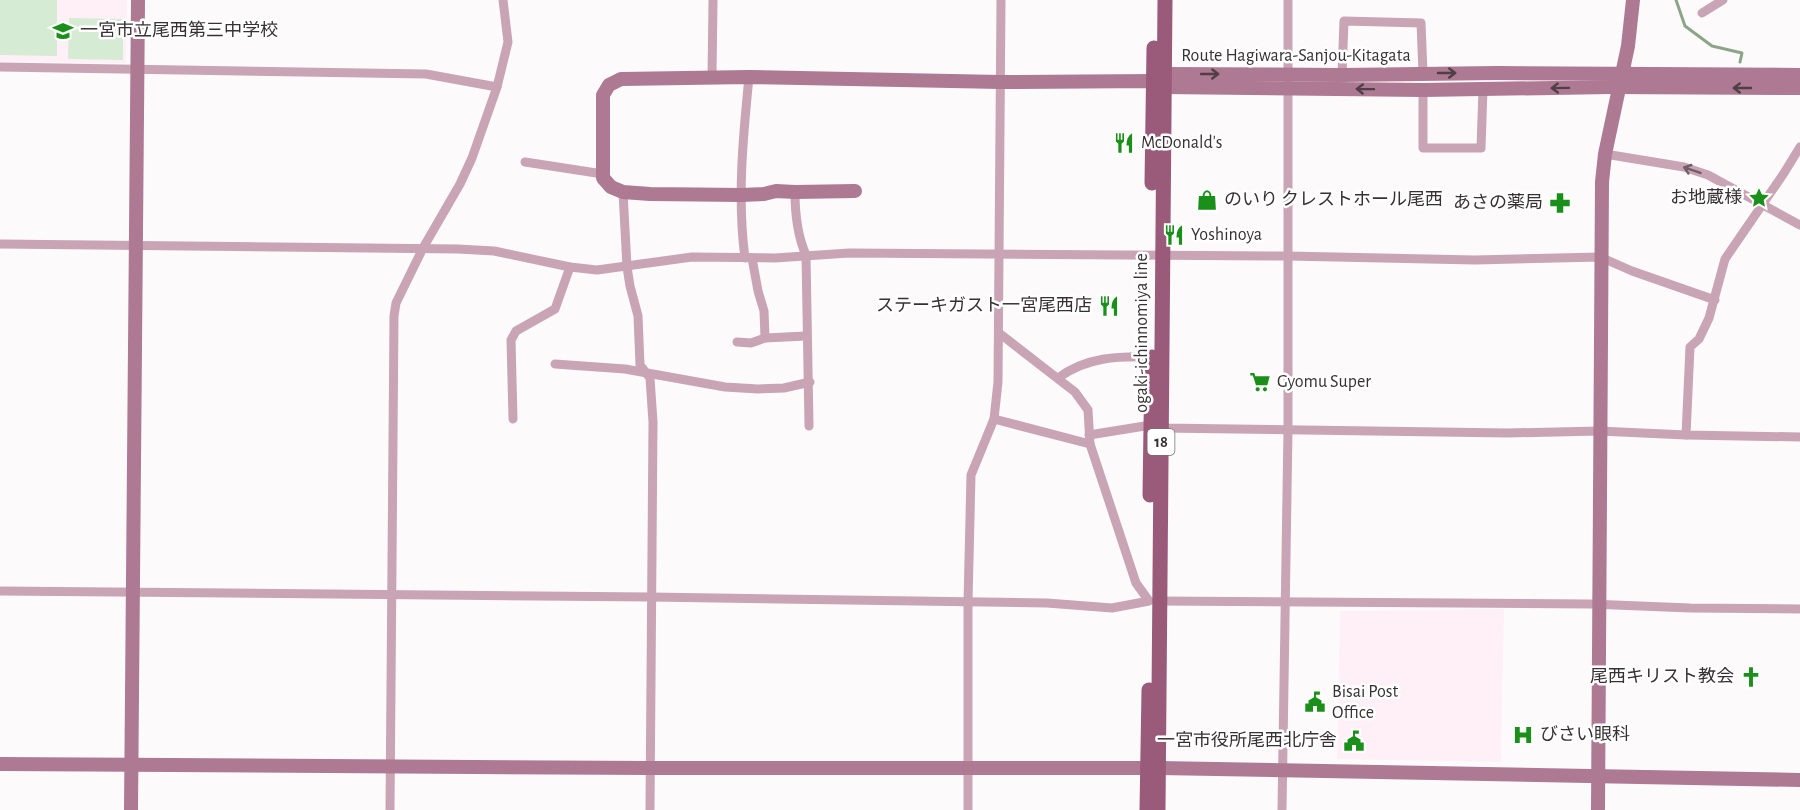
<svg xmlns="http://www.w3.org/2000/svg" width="1800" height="810" font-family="'Alegreya Sans','Noto Sans JP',sans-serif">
<rect width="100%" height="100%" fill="#fdfafc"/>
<g fill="#fef0f6">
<polygon points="0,0 127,0 126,63 0,62"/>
<polygon points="1504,609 1501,762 1337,759 1340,611"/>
</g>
<g fill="#d5ebd3">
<polygon points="0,0 57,0 57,56 0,55"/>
<polygon points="69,18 123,19 123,60 68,59"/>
</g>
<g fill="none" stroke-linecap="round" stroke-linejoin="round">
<polyline stroke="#8ca589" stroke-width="3" points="1676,0 1685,26 1712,46 1742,53 1740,62"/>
<g stroke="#c9a4b5" stroke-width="9">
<polyline points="1702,13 1723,0"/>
<polyline points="0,67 426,74 497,87"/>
<polyline points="1342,75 1344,21 1421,23 1423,73"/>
<polyline points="712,77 713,0"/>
<polyline points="1423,90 1423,148 1481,148 1483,89"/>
<polyline points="1605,154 1684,167 1708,175 1800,225"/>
<polyline points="525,162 603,174"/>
<polyline points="623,192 627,267 630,286 638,316 640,365 650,378 653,422 650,810"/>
<path d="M 795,192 C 795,215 797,235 806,255 L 809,426"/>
<polyline points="0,244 458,249 494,251 570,267 597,270 692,257 775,258 849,253 1288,256 1475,260 1600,257 1632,271 1715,300"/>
<path d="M 745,258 C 737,199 743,137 749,77"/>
<polyline points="752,258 758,291 764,311 765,338"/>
<polyline points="737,342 751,343 765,338 806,336"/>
<polyline points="555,364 625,369 725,387 758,389 784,388 810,382"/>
<path d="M 1058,378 C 1086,357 1118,356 1152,357"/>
<polyline points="513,419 511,340 516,331 555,309 570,267"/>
<polyline points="994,419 1090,444"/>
<polyline points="1089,435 1151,425 1162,428 1508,433 1599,431 1686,435 1800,437"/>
<polyline points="1686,435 1690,347 1699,339 1709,318 1725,259 1784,173 1800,147"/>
<polyline points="0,591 651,597 1047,603 1112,608 1149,601 1136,583 1090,444 1088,410 1075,392 999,333"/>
<polyline points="1158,601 1590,604 1690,608 1800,609"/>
<polyline points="390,810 394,316 396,303 423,248 460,184 472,158 497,87 508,42 503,0"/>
<polyline points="968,810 968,602 971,475 994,419 998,382 1001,0"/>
<polyline points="1282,810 1288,430 1288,0"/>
</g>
<g stroke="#ae7992" stroke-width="14">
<polyline points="1156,80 1164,74 1342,75 1497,73 1800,75"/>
<polyline points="855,191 795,192 776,191 764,194 742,195 650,194 623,192 611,187 603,178 603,95 609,85 621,79 749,77 1001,82 1154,81 1164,87 1423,90 1611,87 1800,88"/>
<polyline points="0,764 650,768 1159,768 1800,780"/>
<polyline points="131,810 138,0"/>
<polyline points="1598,810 1602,182 1605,154 1628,46 1633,0"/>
</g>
<g stroke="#9a5b7a" stroke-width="15">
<polyline points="1152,183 1154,48"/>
<polyline points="1150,495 1152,357"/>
<polyline points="1147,810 1149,690"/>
<polyline points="1158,810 1165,0"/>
</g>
</g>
<defs><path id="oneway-shaft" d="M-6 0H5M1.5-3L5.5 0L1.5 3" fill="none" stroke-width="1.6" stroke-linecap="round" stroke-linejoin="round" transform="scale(1.5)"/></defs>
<g stroke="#4f3f47">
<use href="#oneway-shaft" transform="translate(1447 73)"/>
<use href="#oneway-shaft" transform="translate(1210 74)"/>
<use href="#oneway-shaft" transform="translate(1560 88) rotate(179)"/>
<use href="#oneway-shaft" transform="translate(1742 88) rotate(180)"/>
<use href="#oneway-shaft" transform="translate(1365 89) rotate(-179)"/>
</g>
<use stroke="#715f68" href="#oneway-shaft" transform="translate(1692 170) rotate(-161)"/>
<defs>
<g id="school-bare" transform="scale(1.62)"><path d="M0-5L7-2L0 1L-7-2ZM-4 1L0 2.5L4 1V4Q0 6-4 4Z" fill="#1a8f19" stroke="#fff" stroke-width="2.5" paint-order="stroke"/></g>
<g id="restaurant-bare" transform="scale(1.62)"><path d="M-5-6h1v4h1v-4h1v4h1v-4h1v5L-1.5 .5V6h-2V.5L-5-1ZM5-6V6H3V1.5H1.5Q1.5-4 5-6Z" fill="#1a8f19" stroke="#fff" stroke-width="2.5" paint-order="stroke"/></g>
<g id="sight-bare" transform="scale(1.62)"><path d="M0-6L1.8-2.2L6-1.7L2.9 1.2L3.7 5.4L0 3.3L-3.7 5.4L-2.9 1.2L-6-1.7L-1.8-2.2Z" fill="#1a8f19" stroke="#fff" stroke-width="2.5" paint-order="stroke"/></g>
<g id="shop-bare" transform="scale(1.62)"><path d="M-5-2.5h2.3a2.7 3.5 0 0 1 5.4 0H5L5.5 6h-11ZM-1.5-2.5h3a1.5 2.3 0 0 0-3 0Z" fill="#1a8f19" stroke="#fff" stroke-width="2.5" paint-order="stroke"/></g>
<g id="pharmacy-bare" transform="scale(1.62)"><path d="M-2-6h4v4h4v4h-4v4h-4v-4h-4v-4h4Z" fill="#1a8f19" stroke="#fff" stroke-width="2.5" paint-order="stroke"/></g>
<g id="supermarket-bare" transform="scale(1.62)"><path d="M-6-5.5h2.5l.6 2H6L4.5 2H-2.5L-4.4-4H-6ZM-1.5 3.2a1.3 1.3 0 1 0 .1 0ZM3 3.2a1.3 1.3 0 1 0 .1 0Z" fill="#1a8f19" stroke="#fff" stroke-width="2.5" paint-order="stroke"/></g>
<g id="church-bare" transform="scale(1.62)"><path d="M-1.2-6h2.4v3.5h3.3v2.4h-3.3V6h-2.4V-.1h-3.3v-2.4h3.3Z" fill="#1a8f19" stroke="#fff" stroke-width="2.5" paint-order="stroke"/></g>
<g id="civic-bare" transform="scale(1.62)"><path d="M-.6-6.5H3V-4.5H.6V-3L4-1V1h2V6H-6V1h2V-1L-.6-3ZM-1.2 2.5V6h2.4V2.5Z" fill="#1a8f19" stroke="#fff" stroke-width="2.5" paint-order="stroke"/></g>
<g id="hospital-bare" transform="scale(1.62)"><path d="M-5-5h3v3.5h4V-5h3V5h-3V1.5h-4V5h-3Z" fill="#1a8f19" stroke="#fff" stroke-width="2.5" paint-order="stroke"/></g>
</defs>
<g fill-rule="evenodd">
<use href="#school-bare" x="63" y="31"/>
<use href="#restaurant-bare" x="1124" y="143"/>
<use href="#sight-bare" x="1759" y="198"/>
<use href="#shop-bare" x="1207" y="200"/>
<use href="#pharmacy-bare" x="1560" y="203"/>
<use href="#restaurant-bare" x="1174" y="235"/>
<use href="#restaurant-bare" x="1109" y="306"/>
<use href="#supermarket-bare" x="1260" y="382"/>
<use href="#church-bare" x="1751" y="677"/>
<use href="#civic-bare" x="1315" y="702"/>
<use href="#hospital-bare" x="1523" y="735"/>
<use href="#civic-bare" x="1354" y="741"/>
</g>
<g text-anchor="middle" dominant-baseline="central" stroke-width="5" stroke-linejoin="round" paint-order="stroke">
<rect fill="#fff" stroke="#736f71" stroke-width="1.5" x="1147.5" y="429" width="27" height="26" rx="4.5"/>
<g font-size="16" font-weight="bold" fill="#373134">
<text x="1161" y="442">18</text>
</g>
<g font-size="18" fill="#373134" stroke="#fff" text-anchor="start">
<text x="80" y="31">一宮市立尾西第三中学校</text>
<text x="1141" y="143">McDonald's</text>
<text x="1742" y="198" text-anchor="end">お地蔵様</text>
<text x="1224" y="200">のいり クレストホール尾西</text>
<text x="1543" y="203" text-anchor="end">あさの薬局</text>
<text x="1191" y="235">Yoshinoya</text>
<text x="1092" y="306" text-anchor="end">ステーキガスト一宮尾西店</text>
<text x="1277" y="382">Gyomu Super</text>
<text x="1734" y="677" text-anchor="end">尾西キリスト教会</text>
<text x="1332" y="692">Bisai Post<tspan x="1332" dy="21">Office</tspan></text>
<text x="1540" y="735">びさい眼科</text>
<text x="1337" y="741" text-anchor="end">一宮市役所尾西北庁舎</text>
</g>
<g font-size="18" fill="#373134" stroke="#fff">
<text x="1296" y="56">Route Hagiwara-Sanjou-Kitagata</text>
<text transform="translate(1142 333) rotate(-90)">ogaki-ichinnomiya line</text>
</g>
</g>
</svg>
